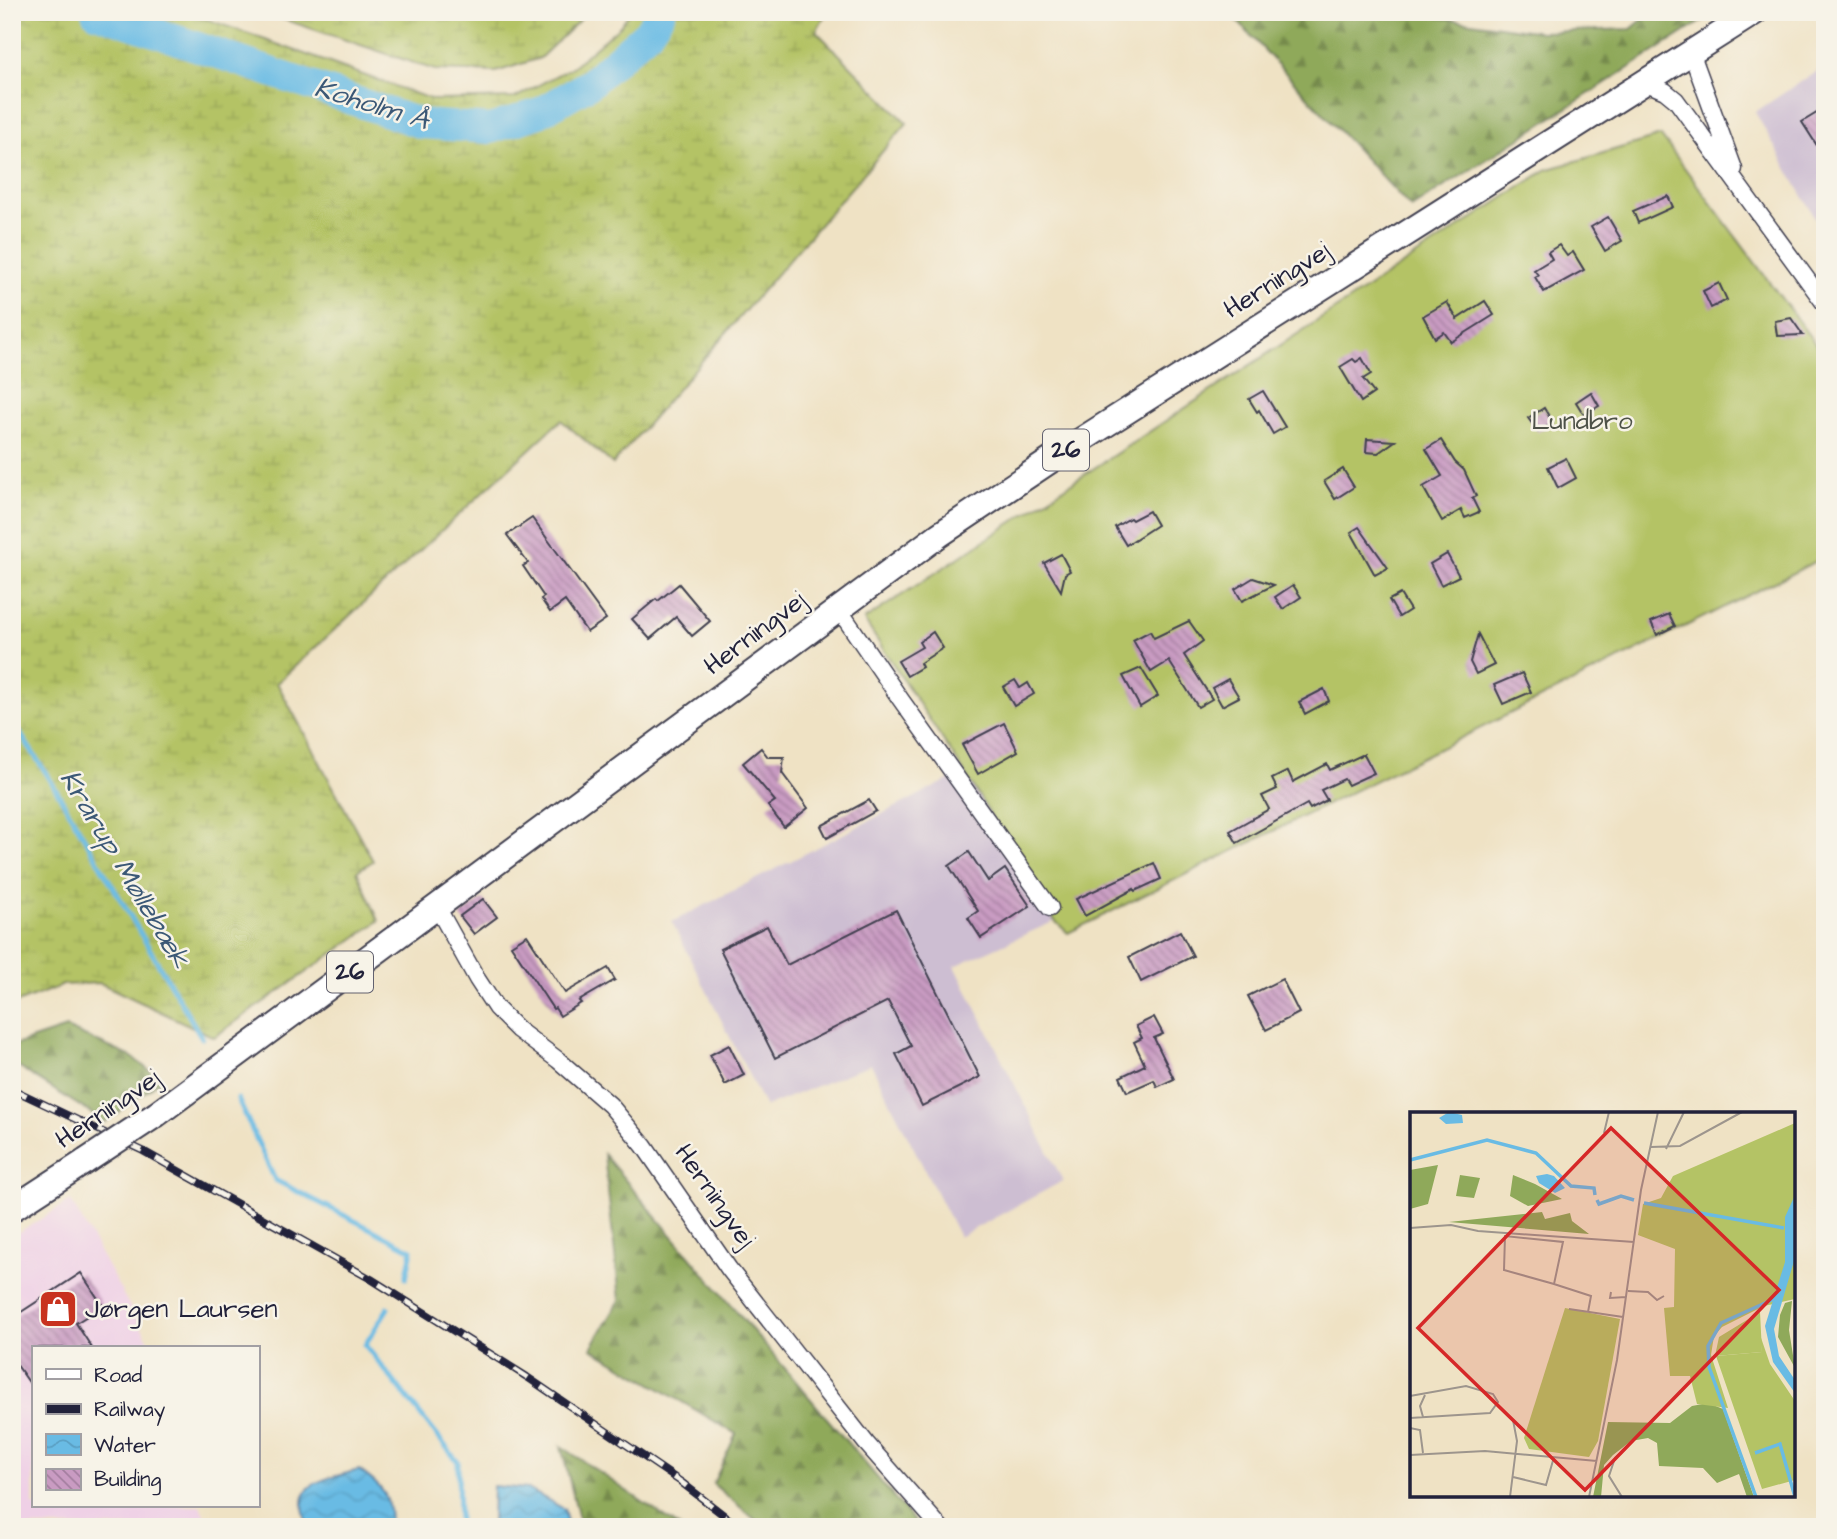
<svg xmlns="http://www.w3.org/2000/svg" width="1837" height="1539" font-family="'Architects Daughter',sans-serif">
<defs>
<pattern id="forest-firs" width="22" height="20" patternUnits="userSpaceOnUse" patternTransform="scale(1.75)"><rect width="22" height="20" fill="#8fa95a"/><path d="M5 1l3.5 6h-7zM16 11l3.5 6h-7z" fill="#74894c"/></pattern>
<pattern id="wetland-marsh" width="20" height="14" patternUnits="userSpaceOnUse" patternTransform="scale(1.75)"><rect width="20" height="14" fill="#b4c365"/><path d="M1 5h8M5 5V1M11 12h8M15 12V8" fill="none" stroke="#9aa759"/></pattern>
<pattern id="water-waves" width="16" height="10" patternUnits="userSpaceOnUse" patternTransform="scale(1.75)"><rect width="16" height="10" fill="#69bbe4"/><path d="M0 5q4-4 8 0t8 0" fill="none" stroke="#5ba0c4"/></pattern>
<pattern id="building-back-hatch" width="6" height="6" patternUnits="userSpaceOnUse" patternTransform="scale(1.75)"><rect width="6" height="6" fill="#c99bc2"/><path d="M-1 5l2 2M0 0l6 6M5-1l2 2" fill="none" stroke="#a37e9f"/></pattern>
</defs>
<rect width="100%" height="100%" fill="#f7f3e8"/>
<filter id="ink" filterUnits="userSpaceOnUse"><feTurbulence type="fractalNoise" baseFrequency=".0143" numOctaves="2"/><feDisplacementMap in="SourceGraphic" scale="14" xChannelSelector="R" yChannelSelector="G"/><feConvolveMatrix kernelMatrix="1 2 1 2 8 2 1 2 1" color-interpolation-filters="sRGB"/></filter>
<filter id="wash" filterUnits="userSpaceOnUse"><feTurbulence type="fractalNoise" baseFrequency=".00686" numOctaves="4" result="noise"/><feDisplacementMap in="SourceGraphic" scale="28" xChannelSelector="R" yChannelSelector="G"/><feGaussianBlur stdDeviation="1.57" result="paint"/><feColorMatrix in="noise" values="0 0 0 0 0 0 0 0 0 0 0 0 0 0 0 0 0 1.4 0 .05"/><feComposite in="paint" operator="in"/></filter>
<g filter="url(#wash)">
<rect width="100%" height="100%" fill="#efe2c4"/>
<polygon fill="#efd0e6" points="71,1201 153,1348 33,1348 33,1506 200,1506 210,1527 12,1527 12,1236"/>
<g fill="#cdbed2">
<polygon points="1825,66 1825,235 1755,112"/>
<polygon points="964,772 1055,921 955,966 1063,1181 959,1237 871,1064 765,1107 672,922"/>
</g>
<g fill="url(#forest-firs)" stroke="#58664a" stroke-width="2">
<polygon points="1229,12 1401,12 1541,32 1631,29 1652,12 1716,12 1411,208"/>
<polygon points="66,1028 132,1057 161,1080 105,1122 12,1063 12,1046"/>
<polygon points="604,1155 919,1527 920,1527 764,1527 713,1484 736,1434 591,1348 620,1300"/>
<polygon points="561,1446 679,1527 581,1527"/>
</g>
<g fill="url(#wetland-marsh)" stroke="#6b7250" stroke-width="2">
<polygon points="12,12 187,12 433,100 515,98 572,67 620,26 630,12 827,12 816,31 907,123 613,464 561,420 277,683 373,861 357,871 379,921 214,1037 100,983 63,985 12,1005"/>
<polygon points="262,12 588,12 540,58 496,72 435,70"/>
</g>
<polygon fill="#b4c365" stroke="#6b7250" stroke-width="2" points="1661,136 1825,357 1825,557 1068,933 1055,921 964,772 864,620 1546,170"/>
<g fill="url(#water-waves)" stroke="#466e90" stroke-width="2">
<path d="M 359,1470 C 384,1489 390,1493 390,1527 L 309,1527 C 288,1480 325,1480 359,1470 Z"/>
<polygon points="493,1486 528,1489 564,1509 568,1527 492,1527"/>
</g>
<g fill="none" stroke-linecap="round" stroke-linejoin="round">
<g stroke="#69bbe4" stroke-width="5">
<polyline points="12,721 48,776 202,1038"/>
<polyline points="238,1099 275,1180 412,1250 406,1278"/>
<polyline points="388,1308 365,1345 458,1462 459,1527"/>
</g>
<polyline stroke="#69bbe4" stroke-width="30" points="96,12 422,124 490,129 539,113 589,84 648,32 661,12"/>
</g>
<g id="blocks">
<g fill="url(#building-back-hatch)">
<polygon points="1825,108 1825,158 1802,122"/>
<polygon points="1668,196 1673,207 1638,223 1633,211"/>
<polygon points="1608,217 1622,241 1605,251 1591,227"/>
<polygon points="1559,245 1567,256 1573,252 1584,270 1544,292 1535,277 1538,275 1534,270 1552,259 1548,252"/>
<polygon points="1719,283 1727,300 1711,308 1703,291"/>
<polygon points="1485,301 1494,315 1451,342 1444,332 1435,338 1423,316 1447,302 1457,319"/>
<polygon points="1791,318 1803,335 1777,336 1775,321"/>
<polygon points="1362,358 1371,374 1363,379 1374,393 1361,402 1340,367 1353,359 1356,362"/>
<polygon points="1263,391 1285,427 1273,434 1259,410 1257,412 1249,399"/>
<polygon points="1591,392 1599,406 1584,415 1576,402"/>
<polygon points="1544,408 1553,423 1538,432 1528,418"/>
<polygon points="1367,439 1395,441 1378,453 1366,452"/>
<polygon points="1441,440 1455,462 1464,470 1476,496 1472,498 1479,512 1465,518 1461,510 1442,521 1423,487 1442,476 1426,449"/>
<polygon points="1566,458 1576,478 1558,488 1548,467"/>
<polygon points="1343,469 1354,487 1335,499 1324,481"/>
<polygon points="1149,511 1157,525 1126,545 1115,527 1130,518 1132,520"/>
<polygon points="532,518 606,619 587,632 565,601 550,612 541,599 544,597 523,566 528,563 507,535"/>
<polygon points="1359,527 1388,568 1375,575 1351,532"/>
<polygon points="1061,554 1070,571 1065,574 1061,591 1044,563"/>
<polygon points="1447,554 1459,576 1441,585 1430,564"/>
<polygon points="1253,578 1274,585 1242,601 1235,589"/>
<polygon points="679,584 710,621 692,636 676,617 650,639 632,619 656,599 658,601"/>
<polygon points="1293,585 1301,597 1283,609 1275,597"/>
<polygon points="1400,594 1410,610 1399,617 1389,600"/>
<polygon points="1669,614 1675,626 1657,635 1651,622"/>
<polygon points="1189,621 1203,641 1184,655 1212,699 1198,707 1169,661 1151,672 1133,640 1150,631 1154,638"/>
<polygon points="933,632 943,648 920,663 922,667 907,676 898,661 922,647 919,642"/>
<polygon points="1478,634 1494,665 1476,674 1470,662"/>
<polygon points="1141,668 1158,696 1140,707 1123,676"/>
<polygon points="1522,673 1531,692 1503,704 1494,685"/>
<polygon points="1228,679 1239,697 1222,706 1212,688"/>
<polygon points="1015,680 1020,688 1028,683 1034,694 1014,706 1003,687"/>
<polygon points="1324,689 1329,701 1305,714 1299,702"/>
<polygon points="1004,723 1018,751 978,774 962,745"/>
<polygon points="761,748 768,757 784,757 782,773 808,808 784,827 768,806 775,801 743,763"/>
<polygon points="1364,754 1374,773 1348,785 1344,779 1321,790 1327,800 1310,809 1307,804 1237,843 1230,831 1269,809 1262,796 1277,789 1272,779 1288,771 1293,782 1327,764 1330,770"/>
<polygon points="869,800 876,811 827,838 821,826"/>
<polygon points="969,852 988,881 1005,869 1030,906 981,938 968,918 978,911 949,866"/>
<polygon points="1154,863 1161,879 1135,891 1134,889 1085,916 1076,899"/>
<polygon points="483,899 497,917 474,934 460,916"/>
<polygon points="896,910 980,1077 922,1106 896,1054 911,1046 888,1001 775,1058 720,949 767,926 787,965"/>
<polygon points="1180,931 1193,956 1141,982 1129,957"/>
<polygon points="527,935 565,993 608,968 615,980 579,1001 581,1003 560,1016 555,1008 553,1009 511,945"/>
<polygon points="1282,979 1299,1013 1266,1030 1248,996"/>
<polygon points="1154,1017 1163,1034 1154,1038 1174,1079 1157,1087 1154,1080 1127,1092 1120,1077 1145,1065 1134,1042 1142,1038 1136,1026"/>
<polygon points="729,1045 744,1075 725,1085 710,1055"/>
<polygon points="81,1273 103,1306 76,1323 92,1348 33,1348 33,1388 12,1358 12,1318"/>
</g>
</g>
</g>
<g filter="url(#ink)">
<use href="#blocks" fill-opacity="0" stroke="#413f50" stroke-width="2"/>
<g fill="none" stroke-linecap="round" stroke-linejoin="round">
<g stroke="#413f50" stroke-width="19">
<g id="minor">
<polyline points="1691,52 1734,169"/>
<polyline points="1644,82 1665,91 1676,100 1825,304"/>
<polyline points="838,608 901,700 1050,908"/>
<polyline points="437,907 477,979 496,1008 518,1030 558,1060 610,1105 644,1146 729,1269 866,1443 940,1527"/>
</g>
</g>
<g stroke="#413f50" stroke-width="28">
<g id="primary">
<polyline points="157,1114 939,535 1072,446 1755,12"/>
<polyline points="12,1209 86,1161"/>
</g>
</g>
<use href="#minor" stroke="#fff" stroke-width="16"/>
<use href="#primary" stroke="#fff" stroke-width="24"/>
<g stroke="#22223b" stroke-width="8">
<polyline id="rail" points="12,1089 143,1151 371,1279 527,1377 681,1482 739,1527"/>
</g>
<use href="#rail" stroke="#f7f3e8" stroke-width="5" stroke-dasharray="16" stroke-linecap="butt"/>
<g stroke="#413f50" stroke-width="28" stroke-linecap="butt">
<polyline id="primary-bridge" points="86,1161 157,1114"/>
</g>
<use href="#primary-bridge" stroke="#fff" stroke-width="24"/>
</g>
</g>
<defs>
<g id="shop-square" transform="scale(2.0125)"><rect x="-9" y="-9" width="18" height="18" rx="4" fill="#c8321e" stroke="#f7f3e8"/><path d="M-5-2.5h2.3a2.7 3.5 0 0 1 5.4 0H5L5.5 6h-11ZM-1.5-2.5h3a1.5 2.3 0 0 0-3 0Z" fill="#fff"/></g>
</defs>
<g fill-rule="evenodd">
<use href="#shop-square" x="58" y="1309"/>
</g>
<g text-anchor="middle" dominant-baseline="central" stroke-width="5" stroke-linejoin="round" paint-order="stroke">
<g fill="#f7f3e8" stroke="#62616f" stroke-width="2">
<rect x="1043" y="429.5" width="46" height="41" rx="5"/>
<rect x="327" y="951.5" width="46" height="41" rx="5"/>
</g>
<g font-size="24" font-weight="bold" fill="#22223b">
<text x="1066" y="450">26</text>
<text x="350" y="972">26</text>
</g>
<g font-size="26" fill="#22223b" stroke="#f7f3e8">
<text transform="translate(1277 280) rotate(-32)">Herningvej</text>
<text transform="translate(755 633) rotate(-37)">Herningvej</text>
<text transform="translate(108 1109) rotate(-34)">Herningvej</text>
<text transform="translate(715 1196) rotate(55)">Herningvej</text>
</g>
<g font-size="26" fill="#4e5248" stroke="#f7f3e8">
<text x="1582" y="421">Lundbro</text>
</g>
<g font-size="26" fill="#22223b" stroke="#f7f3e8" text-anchor="start">
<text x="85" y="1309">Jørgen Laursen</text>
</g>
<g font-size="28" font-style="italic" fill="#3b5876" stroke="#f7f3e8">
<text transform="translate(372 104) rotate(17)">Koholm Å</text>
<text transform="translate(125 869) rotate(59)">Krarup Møllebæk</text>
</g>
</g>
<g transform="translate(1410 1112)">
<rect width="385" height="385" fill="#efe2c4"/>
<path d="M 349,220 L 360,252 L 385,289 L 385,368 L 352,377 L 306,244 L 352,240 Z" fill="#b4c365"/>
<path d="M 28,53 L 18,92 L 0,97 L 0,58 ZM 50,63 L 70,66 L 64,86 L 46,84 ZM 103,63 L 125,72 L 152,87 L 118,94 L 100,84 ZM 132,100 L 135,107 L 160,101 L 162,109 L 179,122 L 39,110 ZM 382,189 L 379,218 L 385,256 L 368,225 L 370,203 L 375,191 ZM 298,291 L 313,297 L 344,385 L 337,385 L 329,362 L 307,371 L 293,356 L 249,354 L 247,331 L 238,326 L 221,329 L 203,343 L 194,353 L 191,385 L 183,385 L 198,310 L 260,311 L 282,294 Z" fill="#8fa95a"/>
<path d="M 385,11 L 385,187 L 354,194 L 312,215 L 304,224 L 301,243 L 318,296 L 287,292 L 280,264 L 260,264 L 254,196 L 264,195 L 265,137 L 228,123 L 233,92 L 251,86 L 263,64 ZM 350,200 L 352,240 L 305,244 L 309,225 Z" fill="#b4c365"/>
<path d="M 155,196 L 210,207 L 188,329 L 179,345 L 119,337 L 114,326 Z" fill="#b4c365"/>
<path d="M 39,0 L 52,3 L 53,11 L 36,12 L 29,6 ZM 137,62 L 144,64 L 155,76 L 145,81 L 129,71 L 126,64 ZM 385,83 L 384,149 L 364,217 L 369,244 L 385,268 L 385,281 L 363,250 L 355,214 L 375,150 L 375,105 Z" fill="#69bbe4"/>
<path fill="none" stroke="#69bbe4" stroke-width="3.5" d="M 0,48 L 77,28 L 126,41 L 161,74 L 184,76 L 185,83M 187,88 L 189,92 L 211,84 L 224,88M 234,91 L 374,116M 345,341 L 370,332 L 385,385M 346,385 L 299,255 L 298,234 L 311,211 L 366,186"/>
<path fill="none" stroke="#9d958d" stroke-width="2" d="M 194,21 L 199,0M 241,35 L 270,34 L 332,0M 256,37 L 274,0M 0,116 L 41,113 L 68,119 L 224,130M 144,172 L 94,158 L 95,124 L 153,130 L 144,172 L 181,184 L 178,200M 218,179 L 238,180 L 247,188 L 254,184M 201,180 L 200,186 L 216,185M 159,197 L 213,205M 0,284 L 56,274 L 83,282 L 88,290 L 80,301 L 0,306M 13,305 L 10,294 L 15,283M 0,316 L 10,318 L 13,341M 0,343 L 75,339 L 187,349M 103,365 L 136,373 L 144,345M 100,385 L 107,329 L 103,308M 179,385 L 207,248 L 231,78 L 248,0M 212,385 L 199,364 L 205,346 L 218,334"/>
<path fill="#d62828" fill-opacity="0.15" stroke="#d62828" stroke-width="3.5" d="M 201,16 L 369,178 L 175,378 L 8,216 Z"/>
<rect width="385" height="385" fill="none" stroke="#22223b" stroke-width="3.5"/>
</g>
<rect width="1837" height="1539" fill="none" stroke="#f7f3e8" stroke-width="42"/>
<rect x="32" y="1346" width="228" height="161" fill="#f7f3e8" stroke="#a29fa3" stroke-width="2"/>
<rect x="46" y="1369" width="35" height="10" fill="#ffffff" stroke="#a29fa3" stroke-width="2"/>
<text x="94" y="1382" font-size="21" fill="#22223b">Road</text>
<rect x="46" y="1404" width="35" height="10" fill="#22223b" stroke="#a29fa3" stroke-width="2"/>
<text x="94" y="1416" font-size="21" fill="#22223b">Railway</text>
<rect x="46" y="1434" width="35" height="21" fill="url(#water-waves)" stroke="#a29fa3" stroke-width="2"/>
<text x="94" y="1452" font-size="21" fill="#22223b">Water</text>
<rect x="46" y="1469" width="35" height="21" fill="url(#building-back-hatch)" stroke="#a29fa3" stroke-width="2"/>
<text x="94" y="1486" font-size="21" fill="#22223b">Building</text>
</svg>
